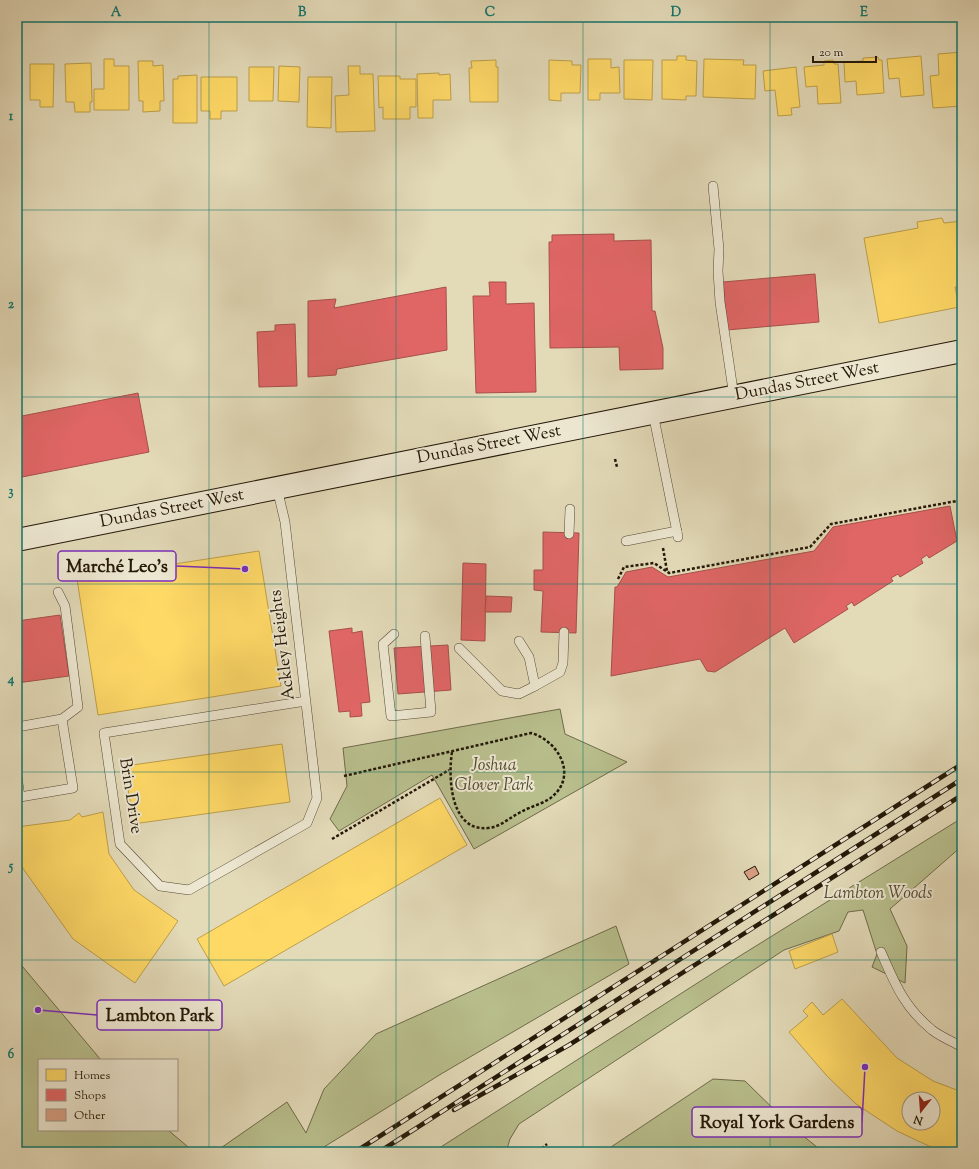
<svg xmlns="http://www.w3.org/2000/svg" width="979" height="1169" font-family="'Sorts Mill Goudy',serif">
<rect width="100%" height="100%" fill="#e3dab8"/>
<filter id="stains"><feTurbulence type="fractalNoise" baseFrequency=".005" numOctaves="4"/><feColorMatrix values="0 0 0 0 .2 0 0 0 0 .09 0 0 0 0 .02 0 0 0 .5 -.17"/></filter>
<radialGradient id="worn" r=".72"><stop offset=".6" stop-color="#630" stop-opacity="0"/><stop offset="1" stop-color="#630" stop-opacity=".3"/></radialGradient>
<g fill="#b8be8c" stroke="#6e6b4a">
<polygon points="560,709 565,734 627,762 474,849 432,775 339,831 330,819 347,786 343,748"/>
<polygon points="962,818 962,846 890,909 907,946 905,983 872,967 877,954 863,910 848,912 839,931 784,950 519,1124 510,1139 506,1152 433,1152 735,959"/>
<polygon points="616,926 629,964 441,1074 316,1152 215,1152 287,1102 306,1133 324,1089 376,1034"/>
<polygon points="17,960 101,1060 39,1060 39,1130 168,1130 194,1152 17,1152"/>
<polygon points="713,1079 745,1081 791,1126 823,1152 614,1152 611,1147"/>
</g>
<g fill="#ffd966" stroke="#bd9f4a" fill-rule="evenodd">
<polygon points="962,52 962,106 933,108 930,76 939,75 938,54"/>
<polygon points="677,56 686,56 686,60 697,61 696,96 686,96 686,100 662,99 662,60 677,60"/>
<polygon points="921,56 924,95 901,97 899,78 889,79 887,59"/>
<polygon points="878,57 879,60 882,60 884,93 857,95 856,81 845,82 844,62 863,61 863,58"/>
<polygon points="104,59 114,59 114,66 129,66 129,110 94,110 94,89 104,89"/>
<polygon points="588,59 611,59 611,68 619,67 620,93 600,93 600,100 588,100"/>
<polygon points="704,59 744,60 743,65 756,65 755,99 703,97"/>
<polygon points="496,60 496,67 498,67 498,102 470,102 469,68 472,68 471,61"/>
<polygon points="549,60 572,61 572,65 581,65 580,93 561,93 561,101 549,100"/>
<polygon points="624,60 653,60 652,100 624,99"/>
<polygon points="833,60 834,64 838,64 841,103 818,104 817,86 806,87 804,67 824,65 824,61"/>
<polygon points="138,61 153,61 153,66 163,65 164,101 160,101 160,111 143,112 143,101 139,101"/>
<polygon points="91,63 92,102 90,102 90,112 75,112 74,102 66,102 65,64"/>
<polygon points="30,64 54,64 53,107 40,107 40,100 30,100"/>
<polygon points="279,66 300,67 299,102 278,101"/>
<polygon points="348,66 360,66 360,74 373,74 375,131 336,132 335,96 349,95"/>
<polygon points="249,67 274,67 273,101 249,101"/>
<polygon points="796,67 800,107 791,108 792,115 778,116 775,90 765,91 763,71"/>
<polygon points="439,73 439,75 450,74 451,100 433,100 433,118 418,118 417,74"/>
<polygon points="197,75 197,123 173,123 173,79 178,79 178,76"/>
<polygon points="378,76 400,76 400,79 416,79 416,107 410,107 410,119 383,119 383,107 379,108"/>
<polygon points="201,77 237,77 237,111 221,111 221,119 210,119 210,111 201,111"/>
<polygon points="308,77 332,77 331,128 307,127"/>
<polygon points="942,218 944,223 962,221 962,286 955,287 959,307 879,323 864,238 918,228 917,222"/>
<polygon points="259,551 281,686 98,715 77,579"/>
<polygon points="282,744 290,802 133,824 125,766"/>
<polygon points="440,798 467,845 224,986 197,939"/>
<polygon points="103,812 109,854 134,890 178,921 135,983 73,939 17,860 17,827 70,820 79,813 82,817"/>
<polygon points="832,934 838,952 795,969 789,951"/>
<path d="M 842,999 L 897,1058 L 933,1081 L 962,1092 L 962,1152 L 952,1152 L 931,1147 L 897,1131 L 856,1104 L 827,1076 L 789,1032 L 808,1016 L 803,1011 L 812,1002 L 823,1015 ZM 909,1099 L 933,1099 L 933,1123 L 909,1123 Z"/>
</g>
<g fill="#e06666" stroke="#a84f4a">
<polygon points="614,234 614,241 651,240 652,311 655,311 663,348 663,369 620,370 619,347 550,348 549,242 552,242 552,235"/>
<polygon points="815,274 819,322 727,330 723,282"/>
<polygon points="489,282 506,282 506,304 534,303 536,392 476,393 473,296 490,296"/>
<polygon points="446,287 447,350 337,369 336,375 308,377 308,301 336,299 334,308"/>
<polygon points="295,324 297,386 259,387 257,332 275,331 275,325"/>
<polygon points="138,393 149,452 17,478 17,417"/>
<polygon points="950,506 957,541 929,558 927,555 921,559 923,563 900,577 898,574 891,578 893,581 854,606 852,602 846,606 848,609 794,643 785,628 715,672 707,671 700,659 611,676 615,587 617,587 626,572 652,567 668,577 814,551 833,527"/>
<polygon points="543,532 579,533 576,633 541,632 543,591 534,590 534,570 543,570"/>
<polygon points="463,563 486,564 485,641 461,640"/>
<polygon points="486,596 512,597 511,612 485,612"/>
<polygon points="60,615 69,676 17,683 17,621"/>
<polygon points="352,628 352,633 362,631 370,702 361,703 362,716 350,717 350,711 339,712 329,631"/>
<polygon points="448,645 451,690 398,694 394,648"/>
</g>
<polygon fill="#daa086" stroke="#241808" points="755,866 759,874 749,880 744,872"/>
<g fill="none" stroke-linecap="round" stroke-linejoin="round">
<g stroke="#544834" stroke-width="10">
<g id="lane">
<polyline points="713,186 719,249 718,271 720,302 734,397"/>
<polyline points="653,413 678,537"/>
<polyline points="277,488 285,522 317,798 307,823 189,890 160,886 120,844 104,733 306,701"/>
<polyline points="569,534 570,509"/>
<polyline points="626,541 677,531"/>
<polyline points="394,634 383,644 391,716 431,712 425,636"/>
<polyline points="459,648 502,691 519,694 535,686 529,657 519,641"/>
<polyline points="535,686 560,672 563,663 564,632"/>
<polyline points="17,727 62,719 78,707 65,606 58,592"/>
<polyline points="17,776 20,797 73,788 62,719"/>
<path d="M 881,952 C 895,984 904,1007 932,1030 C 941,1037 952,1041 962,1047"/>
</g>
</g>
<g stroke="#241808" stroke-width="24">
<polyline id="secondary" points="17,540 962,351"/>
</g>
<g stroke="#241808" stroke-width="2.5" stroke-dasharray="3 2" stroke-linecap="butt">
<polyline points="615,459 617,467"/>
<polyline points="663,548 667,571"/>
<polyline points="618,579 624,567 654,563 669,573 810,547 831,524 962,500"/>
<path d="M 344,776 L 531,733 C 557,740 578,774 553,796 C 544,804 531,806 521,812 C 510,817 501,827 488,828 C 450,832 448,777 452,752"/>
<polyline points="332,839 449,770"/>
<polyline points="538,1152 547,1144"/>
</g>
<use href="#lane" stroke="#ede7d1" stroke-width="9"/>
<use href="#secondary" stroke="#ede7d1" stroke-width="22"/>
<g stroke="#241808" stroke-width="4.5">
<g id="rail">
<polyline points="454,1110 569,1045 962,795"/>
<polyline points="355,1152 962,764"/>
<polyline points="379,1152 962,779"/>
</g>
</g>
<use href="#rail" stroke="#ede7d1" stroke-width="3" stroke-dasharray="9" stroke-linecap="butt"/>
</g>
<path fill="none" stroke="#0f766e" stroke-width="1" stroke-opacity="0.55" d="M 209,17 L 209,1152M 396,17 L 396,1152M 583,17 L 583,1152M 770,17 L 770,1152M 17,210 L 962,210M 17,397 L 962,397M 17,584 L 962,584M 17,772 L 962,772M 17,960 L 962,960"/>
<g text-anchor="middle" dominant-baseline="central" stroke-width="4" stroke-linejoin="round" paint-order="stroke">
<g font-size="17" fill="#241808" stroke="#ede7d1">
<text transform="translate(807 382) rotate(-11)">Dundas Street West</text>
<text transform="translate(489 445) rotate(-11)">Dundas Street West</text>
<text transform="translate(172 509) rotate(-11)">Dundas Street West</text>
<text transform="translate(283 645) rotate(-97)">Ackley Heights</text>
<text transform="translate(130 796) rotate(81)">Brin Drive</text>
</g>
<g font-size="17" font-style="italic" fill="#504a30" stroke="#ede7d1">
<text x="494" y="766">Joshua<tspan x="494" dy="20">Glover Park</tspan></text>
<text x="878" y="894">Lambton Woods</text>
</g>
</g>
<path fill="none" stroke="#7b2cbf" stroke-width="1.5" d="M245 569L176 566M38 1010L97 1015M865 1067L862 1122"/>
<g fill="#7b2cbf" stroke="#ede7d1" stroke-width="1.5">
<circle cx="245" cy="569" r="4"/>
<circle cx="38" cy="1010" r="4"/>
<circle cx="865" cy="1067" r="4"/>
</g>
<g fill="#ede7d1" stroke="#7b2cbf" stroke-width="1.5">
<rect x="58" y="551" width="118" height="30" rx="4"/>
<rect x="97" y="1000" width="125" height="30" rx="4"/>
<rect x="692" y="1107" width="170" height="30" rx="4"/>
</g>
<g font-size="18" text-anchor="middle" font-weight="bold" fill="#241808">
<text x="117" y="572">Marché Leo’s</text>
<text x="160" y="1021">Lambton Park</text>
<text x="777" y="1128">Royal York Gardens</text>
</g>
<rect width="979" height="1169" fill="none" stroke="#e3dab8" stroke-width="44"/>
<rect x="38" y="1059" width="140" height="72" fill="#ede7d1" stroke="#9d9481"/>
<rect x="46" y="1069" width="20" height="12" fill="#ffd966" stroke="#9d9481"/>
<text x="74" y="1079" font-size="12" fill="#241808">Homes</text>
<rect x="46" y="1089" width="20" height="12" fill="#e06666" stroke="#9d9481"/>
<text x="74" y="1099" font-size="12" fill="#241808">Shops</text>
<rect x="46" y="1109" width="20" height="12" fill="#daa086" stroke="#9d9481"/>
<text x="74" y="1119" font-size="12" fill="#241808">Other</text>
<g transform="translate(921 1111) rotate(197)"><circle r="19" fill="#ede7d1" stroke="#9d9481"/>
<path d="M0-3L7 15L0 10L-7 15Z" fill="#8f2418"/>
<text y="-6" font-size="11" font-weight="bold" text-anchor="middle" fill="#241808">N</text>
</g>
<path d="M813 56v6h63v-6" fill="none" stroke="#241808" stroke-width="2"/>
<text x="819" y="56" font-size="12" fill="#241808" stroke="#ede7d1" stroke-width="3" paint-order="stroke">20 m</text>
<rect x="22" y="22" width="935" height="1125" fill="none" stroke="#0f766e" stroke-width="1.5"/>
<g font-size="13" text-anchor="middle" font-weight="bold" fill="#0f766e">
<text x="116" y="16">A</text>
<text x="302" y="16">B</text>
<text x="490" y="16">C</text>
<text x="676" y="16">D</text>
<text x="864" y="16">E</text>
<text x="11" y="120">1</text>
<text x="11" y="308">2</text>
<text x="11" y="495">3</text>
<text x="11" y="683">4</text>
<text x="11" y="870">5</text>
<text x="11" y="1058">6</text>
</g>
<rect width="100%" height="100%" filter="url(#stains)"/>
<rect width="100%" height="100%" fill="url(#worn)"/>
</svg>
